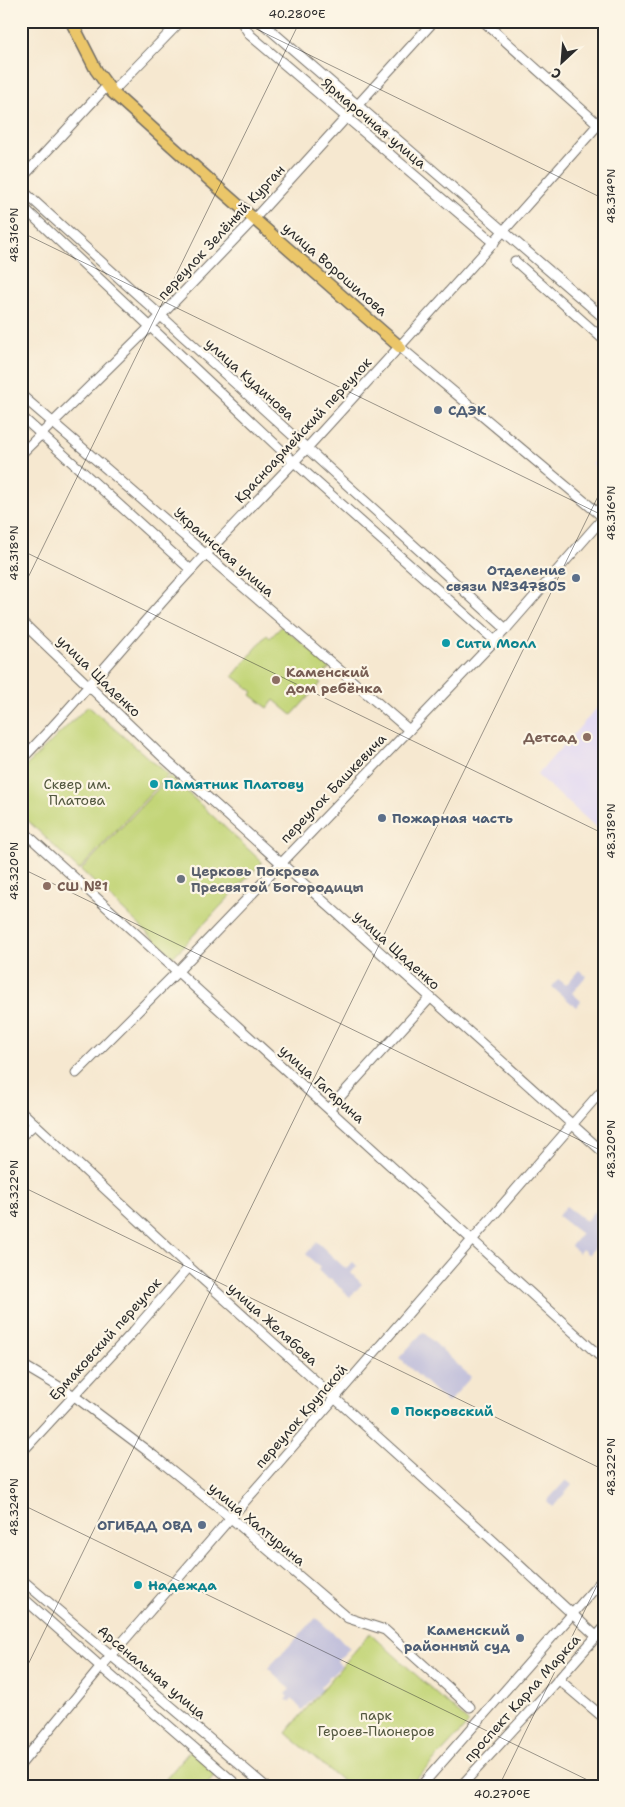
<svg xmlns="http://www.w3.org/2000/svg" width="625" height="1807" font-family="'Shantell Sans',sans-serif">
<rect width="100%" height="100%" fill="#fcf5e5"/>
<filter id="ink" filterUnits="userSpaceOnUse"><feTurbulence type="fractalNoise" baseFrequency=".02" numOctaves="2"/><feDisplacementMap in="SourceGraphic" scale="10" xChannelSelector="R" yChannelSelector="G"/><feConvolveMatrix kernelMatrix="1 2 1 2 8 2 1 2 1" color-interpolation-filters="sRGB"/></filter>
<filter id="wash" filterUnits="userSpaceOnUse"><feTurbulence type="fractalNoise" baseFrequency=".0096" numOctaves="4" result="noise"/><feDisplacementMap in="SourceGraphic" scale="20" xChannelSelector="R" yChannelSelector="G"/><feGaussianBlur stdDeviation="1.12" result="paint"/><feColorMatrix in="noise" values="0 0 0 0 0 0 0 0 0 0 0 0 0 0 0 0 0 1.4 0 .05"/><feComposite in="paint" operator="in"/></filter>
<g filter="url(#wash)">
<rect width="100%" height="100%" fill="#f6e8d0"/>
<g fill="#dfd5f5">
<polygon points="604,452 604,473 593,464"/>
<polygon points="604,700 604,834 537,775"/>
</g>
<g fill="#c3c1db">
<polygon points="579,970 586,976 572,993 581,1001 576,1007 552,987 558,979 566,985"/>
<polygon points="566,1206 586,1221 594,1211 604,1219 604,1236 589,1255 582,1249 579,1253 571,1246 581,1234 558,1216"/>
<polygon points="317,1242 346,1269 353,1262 357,1266 351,1273 362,1284 350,1297 330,1278 328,1280 318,1270 320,1268 306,1254"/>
<polygon points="423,1332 471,1377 448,1403 399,1358"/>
<polygon points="566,1480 572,1485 553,1507 547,1501"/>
<polygon points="316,1618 350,1648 337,1661 341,1666 320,1687 322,1690 302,1710 292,1699 289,1702 286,1699 288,1697 285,1694 290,1689 268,1668"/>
</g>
<g fill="#c3d578" stroke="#778052">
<polygon points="282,626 330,667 318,681 321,683 292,715 274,700 268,708 251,695 253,692 233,676 267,635 270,638"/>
<polygon points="88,706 168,775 79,870 21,814 21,771"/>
<polygon points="170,776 262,862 173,957 81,870"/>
<polygon points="370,1633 469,1723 410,1786 348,1786 286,1733"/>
<polygon points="193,1747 219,1770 205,1786 160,1786"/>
</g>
</g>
<g filter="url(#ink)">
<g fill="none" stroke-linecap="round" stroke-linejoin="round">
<g stroke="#726d65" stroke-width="11">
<g id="minor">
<polyline points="241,21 250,35 494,243"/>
<polyline points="260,21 604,318"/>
<polyline points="483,21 598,124"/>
<polyline points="112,92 181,21"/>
<polyline points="21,179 107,86"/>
<polyline points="21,189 506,629"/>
<polyline points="21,205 294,462 494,640"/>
<polyline points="515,261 604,340"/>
<polyline points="400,347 604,518"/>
<polyline points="21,395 409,730"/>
<polyline points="21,416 191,570"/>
<polyline points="21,454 150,327 254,219 434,21"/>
<polyline points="21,621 166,760 604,1153"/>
<path d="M 21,760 C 82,698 134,631 193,568 C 230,528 269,489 307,448 C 407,339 506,229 604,118"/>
<polyline points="21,829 604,1360"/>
<polyline points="76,1073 177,972 506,629 604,517"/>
<polyline points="329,1109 430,998"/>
<polyline points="21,1111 189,1267 489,1537 596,1636"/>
<polyline points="21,1136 35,1124"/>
<polyline points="21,1364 73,1395 154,1456 231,1518 348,1618 385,1630 470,1707"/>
<polyline points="21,1453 132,1333 189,1267"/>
<polyline points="21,1579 265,1786"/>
<polyline points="21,1596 101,1667 238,1786"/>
<polyline points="558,1679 604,1718"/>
<polyline points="21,1764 101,1667 604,1088"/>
<polyline points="421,1786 604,1578"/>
<polyline points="461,1786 543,1697 604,1628"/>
</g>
</g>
<g stroke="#726d65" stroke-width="14">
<polyline id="major" points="71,21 96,70 112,92 213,183 400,347"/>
</g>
<use href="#minor" stroke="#fff" stroke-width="9"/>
<use href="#major" stroke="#ebc669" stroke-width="11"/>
</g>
</g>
<path fill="none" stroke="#2b2b2b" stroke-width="1" stroke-opacity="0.45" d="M 240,21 L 604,199M 21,232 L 604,516M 21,550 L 604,834M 21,592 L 300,21M 21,868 L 604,1152M 21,1186 L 604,1470M 21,1504 L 600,1786M 21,1679 L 604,484M 499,1786 L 604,1571"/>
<g fill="#5c6f8a" stroke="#fcf5e5" stroke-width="2">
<circle cx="438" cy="410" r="5"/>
<circle cx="576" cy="578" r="5"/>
<circle cx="382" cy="818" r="5"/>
<circle cx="202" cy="1525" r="5"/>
<circle cx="520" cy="1638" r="5"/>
</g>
<g fill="#0f9aa8" stroke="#fcf5e5" stroke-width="2">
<circle cx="446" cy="643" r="5"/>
<circle cx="154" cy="784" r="5"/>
<circle cx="395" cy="1411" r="5"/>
<circle cx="138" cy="1585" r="5"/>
</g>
<g fill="#8d6e63" stroke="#fcf5e5" stroke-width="2">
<circle cx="276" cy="680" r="5"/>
<circle cx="587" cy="737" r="5"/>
<circle cx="47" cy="886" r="5"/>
</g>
<circle fill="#6b7280" stroke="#fcf5e5" stroke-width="2" cx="181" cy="879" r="5"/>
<g text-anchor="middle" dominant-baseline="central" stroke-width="4.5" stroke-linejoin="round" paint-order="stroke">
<g font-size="14" fill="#2b2b2b" stroke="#fcf5e5">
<text transform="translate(374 123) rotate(40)">Ярмарочная улица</text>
<text transform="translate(221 232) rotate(-47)">переулок Зелёный Курган</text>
<text transform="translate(335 269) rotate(41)">улица Ворошилова</text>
<text transform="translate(250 379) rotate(42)">улица Кудинова</text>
<text transform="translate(303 430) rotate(-47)">Красноармейский переулок</text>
<text transform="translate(224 552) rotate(41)">Украинская улица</text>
<text transform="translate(99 676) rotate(44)">улица Щаденко</text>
<text transform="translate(333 788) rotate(-46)">переулок Башкевича</text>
<text transform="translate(397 950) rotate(42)">улица Щаденко</text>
<text transform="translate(322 1084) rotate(42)">улица Гагарина</text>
<text transform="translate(273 1324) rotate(42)">улица Желябова</text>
<text transform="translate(105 1339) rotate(-48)">Ермаковский переулок</text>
<text transform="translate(301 1416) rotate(-49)">переулок Крупской</text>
<text transform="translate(257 1524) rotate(40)">улица Халтурина</text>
<text transform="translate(152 1672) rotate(40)">Арсенальная улица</text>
<text transform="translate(522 1698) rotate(-48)">проспект Карла Маркса</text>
</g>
<g font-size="14" font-weight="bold" fill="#4e5e75" stroke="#fcf5e5" text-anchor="end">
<text x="448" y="410" text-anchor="start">СДЭК</text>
<text x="566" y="570">Отделение<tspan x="566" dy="16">связи №347805</tspan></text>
<text x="392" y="818" text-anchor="start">Пожарная часть</text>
<text x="192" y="1525">ОГИБДД ОВД</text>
<text x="510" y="1630">Каменский<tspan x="510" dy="16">районный суд</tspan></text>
</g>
<g font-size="14" font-weight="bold" fill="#0d838f" stroke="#fcf5e5" text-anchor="start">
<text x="456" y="643">Сити Молл</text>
<text x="164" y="784">Памятник Платову</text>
<text x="405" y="1411">Покровский</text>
<text x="148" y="1585">Надежда</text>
</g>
<g font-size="14" font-weight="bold" fill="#785e54" stroke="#fcf5e5" text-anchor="start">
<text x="286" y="672">Каменский<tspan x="286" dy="16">дом ребёнка</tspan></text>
<text x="577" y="737" text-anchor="end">Детсад</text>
<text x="57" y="886">СШ №1</text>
</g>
<g font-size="14" fill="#51563e" stroke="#fcf5e5">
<text x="77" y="784">Сквер им.<tspan x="77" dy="16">Платова</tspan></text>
<text x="376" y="1715">парк<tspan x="376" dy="16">Героев-Пионеров</tspan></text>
</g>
<g font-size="14" font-weight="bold" fill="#5b616d" stroke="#fcf5e5" text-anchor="start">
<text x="191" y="871">Церковь Покрова<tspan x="191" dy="16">Пресвятой Богородицы</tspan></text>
</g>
</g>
<rect width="625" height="1807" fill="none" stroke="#fcf5e5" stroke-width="55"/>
<g transform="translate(562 62) rotate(206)" stroke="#fcf5e5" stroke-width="4" paint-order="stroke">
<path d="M0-4L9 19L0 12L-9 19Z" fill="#2b2b2b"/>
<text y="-8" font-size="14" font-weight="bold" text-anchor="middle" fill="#2b2b2b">С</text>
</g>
<rect x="28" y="28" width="570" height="1752" fill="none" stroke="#2b2b2b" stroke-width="2"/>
<g font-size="12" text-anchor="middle" fill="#2b2b2b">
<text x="297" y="18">40.280°E</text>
<text transform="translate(611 196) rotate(-90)" y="4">48.314°N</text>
<text transform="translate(14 235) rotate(-90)" y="4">48.316°N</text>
<text transform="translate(611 513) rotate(-90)" y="4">48.316°N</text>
<text transform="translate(14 553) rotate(-90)" y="4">48.318°N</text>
<text transform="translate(611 831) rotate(-90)" y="4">48.318°N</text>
<text transform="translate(14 871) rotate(-90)" y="4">48.320°N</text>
<text transform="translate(611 1149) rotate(-90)" y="4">48.320°N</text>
<text transform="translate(14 1189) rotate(-90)" y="4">48.322°N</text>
<text transform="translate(611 1467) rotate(-90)" y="4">48.322°N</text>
<text transform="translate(14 1507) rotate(-90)" y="4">48.324°N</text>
<text x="502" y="1798">40.270°E</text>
</g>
</svg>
